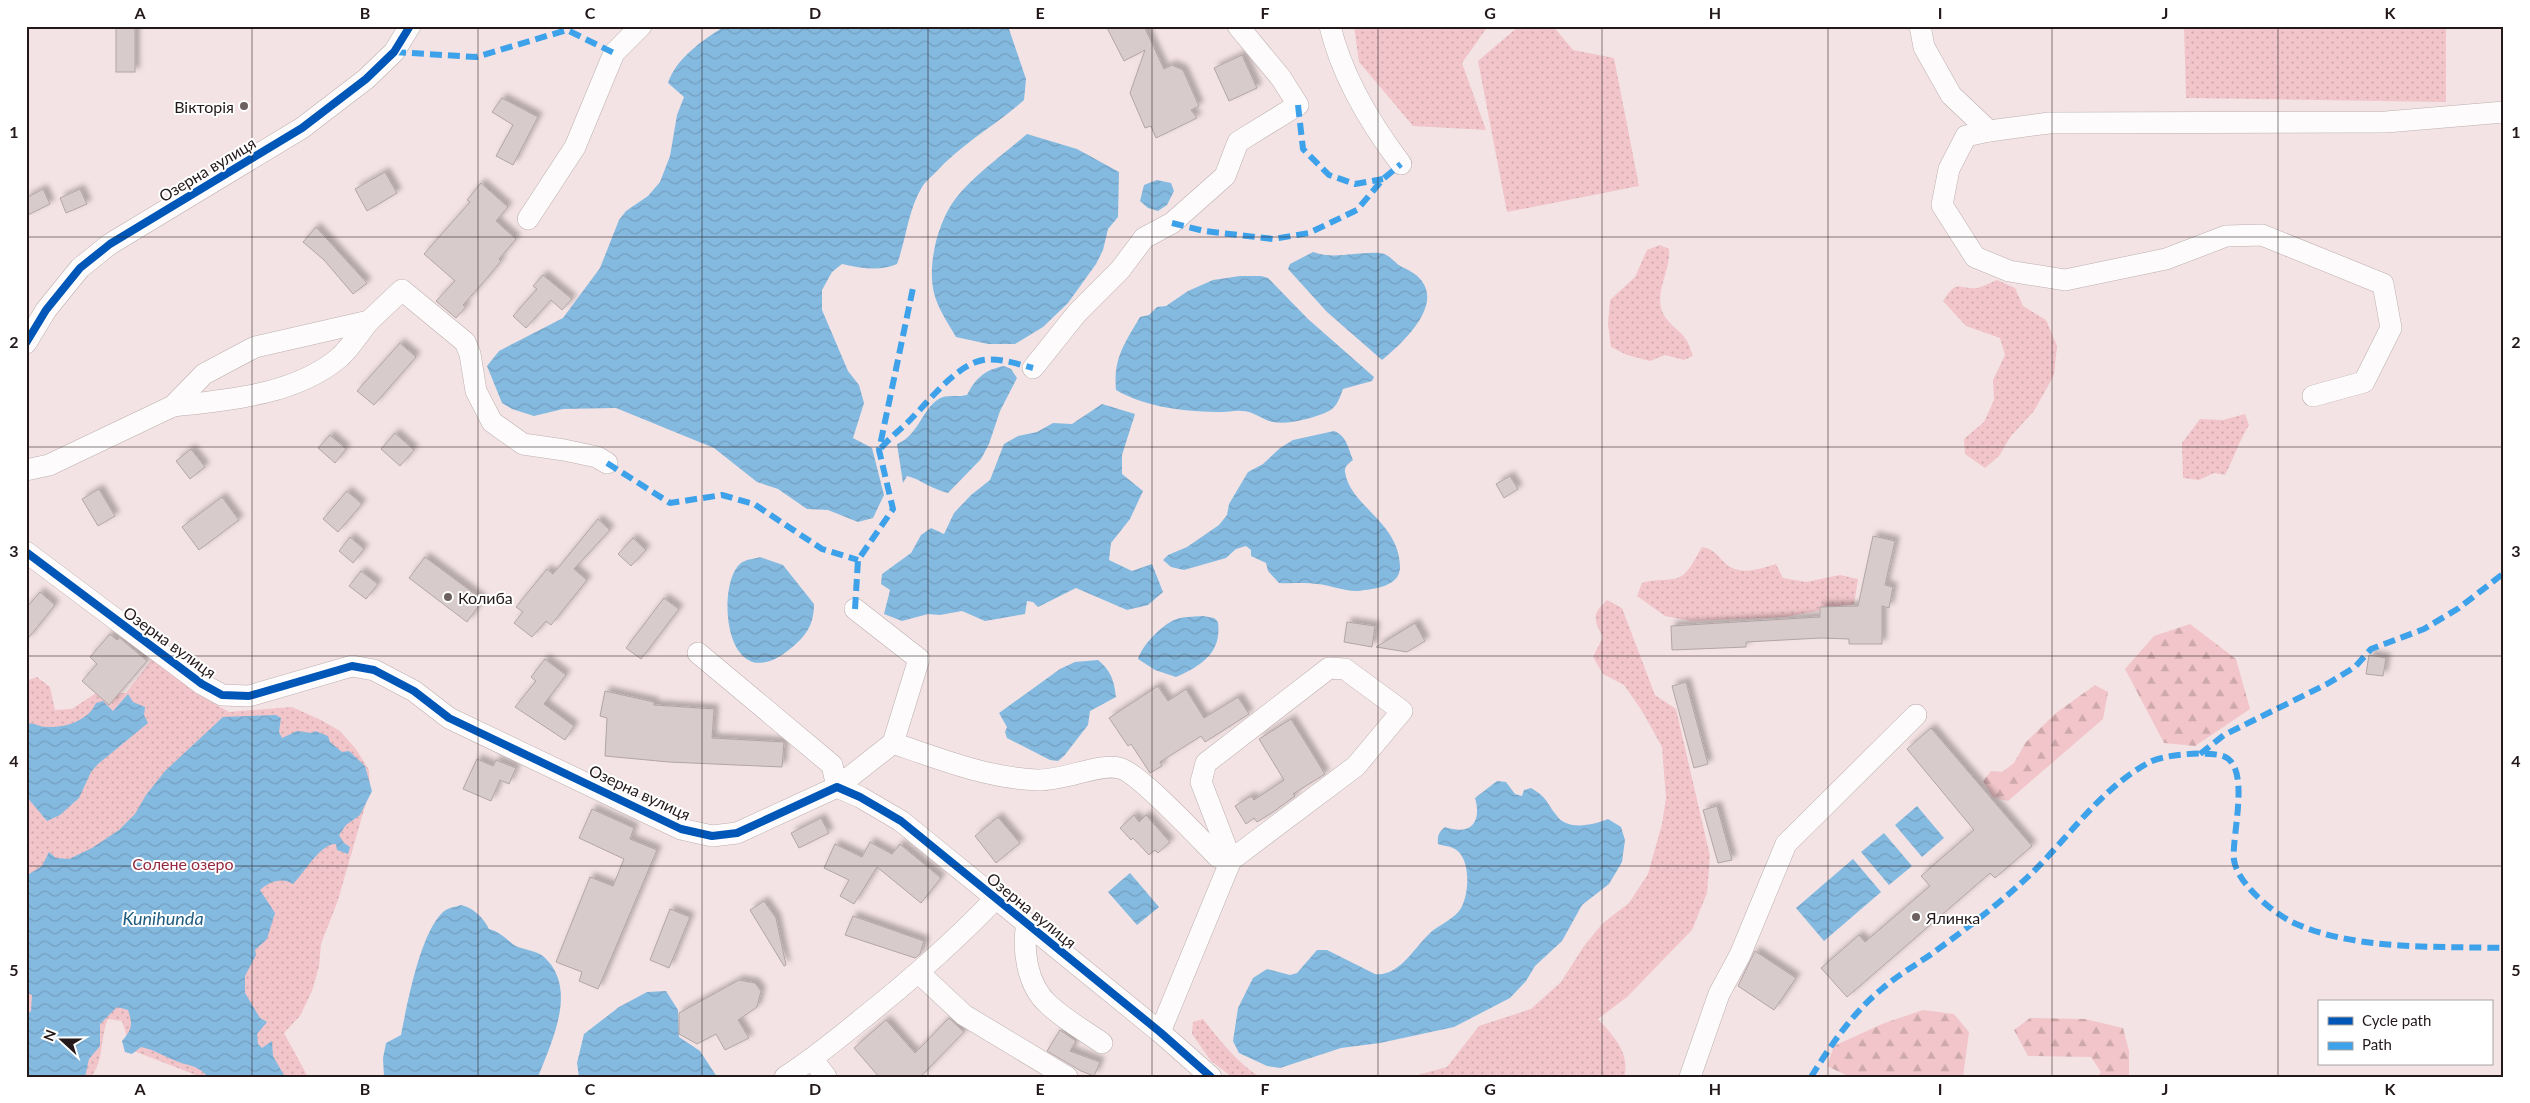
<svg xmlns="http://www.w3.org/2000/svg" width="2530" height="1103" font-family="Lato,sans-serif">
<defs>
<pattern id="green-dots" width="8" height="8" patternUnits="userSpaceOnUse" patternTransform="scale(1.25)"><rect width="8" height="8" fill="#f1c5c9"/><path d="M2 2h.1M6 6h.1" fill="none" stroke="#cea9ac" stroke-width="1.8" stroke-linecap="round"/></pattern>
<pattern id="forest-firs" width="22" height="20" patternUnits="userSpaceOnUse" patternTransform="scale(1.25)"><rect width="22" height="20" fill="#f1c5c9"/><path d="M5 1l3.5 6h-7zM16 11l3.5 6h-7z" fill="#cea9ac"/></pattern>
<pattern id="water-waves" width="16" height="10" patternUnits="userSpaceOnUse" patternTransform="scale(1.25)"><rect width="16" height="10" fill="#85bae0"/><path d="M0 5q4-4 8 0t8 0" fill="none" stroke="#739fc0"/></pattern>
<filter id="shadow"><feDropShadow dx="4.5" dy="-4.5" stdDeviation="2.5" flood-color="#0004"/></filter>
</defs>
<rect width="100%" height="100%" fill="#f4e3e4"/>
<g fill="url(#green-dots)">
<polygon points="1354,26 1488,26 1462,63 1486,130 1413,126 1359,62"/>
<polygon points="1519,26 1553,26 1573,50 1614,58 1639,186 1507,212 1478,61"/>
<polygon points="2184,26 2446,26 2446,102 2186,98"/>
<path d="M 1660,245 L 1669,249 C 1671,270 1655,290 1662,311 C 1667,324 1678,328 1685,338 C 1689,343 1691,351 1693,356 L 1684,360 L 1665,355 L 1650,361 L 1627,355 L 1611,347 L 1608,324 L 1610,300 L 1635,277 L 1647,250 Z"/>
<path d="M 1997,280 L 2015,288 L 2023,306 L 2046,320 L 2057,346 L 2054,375 L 2034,411 L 2011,436 L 1999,456 L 1985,468 L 1965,454 L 1964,439 L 1984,422 L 1994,400 L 1993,380 L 2005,355 L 2000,338 L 1966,326 L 1943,301 C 1958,278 1957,290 1977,288 C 1983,287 1991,282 1997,280 Z"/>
<path d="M 2245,414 L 2249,425 C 2239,441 2234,458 2225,475 L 2214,473 L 2199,480 L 2183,478 L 2182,443 L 2200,419 L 2223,420 Z"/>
<path d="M 1702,547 C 1713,549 1716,554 1724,562 C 1738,577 1759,569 1776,564 L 1783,578 L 1806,582 L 1840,575 L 1858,579 L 1854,604 L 1785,617 L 1691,621 L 1665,616 L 1637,596 L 1642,583 C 1653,579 1662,581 1673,579 C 1688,578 1695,558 1702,547 Z"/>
<path d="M 1607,600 L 1622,608 L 1655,695 L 1676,709 L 1710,856 L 1707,893 L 1692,930 L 1627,997 L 1598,1019 C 1613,1035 1631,1054 1624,1077 L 1410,1077 L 1447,1067 L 1479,1026 L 1531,1009 L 1561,982 L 1584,946 L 1603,923 L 1629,903 L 1648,874 L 1662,824 L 1666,798 L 1662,747 L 1642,711 L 1624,685 L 1603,674 L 1593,657 L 1603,637 C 1593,619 1592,614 1607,600 Z"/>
<path d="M 153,658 L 194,692 L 229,712 L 292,707 L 321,720 L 340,731 L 356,749 L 369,770 L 370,789 L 338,900 L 321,944 L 319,967 L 312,991 L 300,1016 L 284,1033 L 308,1077 L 201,1077 L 131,1050 L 122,1021 L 108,1019 C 100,1038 104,1061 91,1077 L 26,1077 L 26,681 L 37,677 L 50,687 L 55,710 L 72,709 L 96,693 L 126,693 Z"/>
<path d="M 1203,1019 C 1220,1041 1236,1061 1259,1077 L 1232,1077 L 1211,1061 L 1192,1034 L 1193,1022 Z"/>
</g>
<g fill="url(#forest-firs)">
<polygon points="2190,624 2236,659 2250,709 2195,746 2164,743 2125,669 2154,636"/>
<polygon points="2095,685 2108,692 2103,719 2008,801 1993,797 1983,781 1991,771 2002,772 2014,763 2026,742 2056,713"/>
<polygon points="1923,1010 1954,1014 1969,1032 1963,1077 1848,1076 1827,1066 1834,1046 1882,1024"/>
<polygon points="2030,1018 2085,1019 2123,1028 2129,1051 2129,1077 2098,1077 2101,1072 2091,1057 2028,1056 2014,1030"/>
</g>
<g fill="url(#water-waves)">
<path d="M 725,26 L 1008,26 L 1026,79 L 1024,100 C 995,126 962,143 935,173 C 931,177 925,182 922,187 C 908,210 906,240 897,264 C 878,272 861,268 842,264 L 832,272 L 822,290 L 822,310 L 848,371 L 859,385 L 864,403 L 853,438 L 872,448 L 884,495 L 873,518 L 858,522 L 828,510 L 807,509 L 778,489 L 757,482 L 714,448 L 616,408 L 563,409 L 534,416 L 512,409 L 502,403 L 487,366 L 499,351 L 563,318 L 600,268 L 619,220 L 626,211 L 648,196 L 660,182 L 670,156 L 677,115 L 684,97 L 668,83 C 676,58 703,40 725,26 Z"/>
<path d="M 1027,134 L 1077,149 L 1119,172 L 1118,217 L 1108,229 L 1103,250 L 1096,264 L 1068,303 L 1043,327 L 1015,344 L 988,344 L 956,337 C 948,323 938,309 934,293 C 927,264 938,221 956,198 C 973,176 1005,153 1027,134 Z"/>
<polygon points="1157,180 1171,183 1174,191 1167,205 1158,211 1148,208 1140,201 1144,185"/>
<path d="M 1313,252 C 1334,260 1358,251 1380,253 C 1390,254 1394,263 1402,267 C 1456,290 1411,337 1382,360 L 1327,312 L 1288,269 L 1290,264 Z"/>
<path d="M 1240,276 L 1261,276 L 1268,278 L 1308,319 L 1374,377 L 1372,381 L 1343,389 C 1340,397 1337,407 1329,411 C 1315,418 1288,425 1273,422 C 1262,420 1254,411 1241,411 C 1235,410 1229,412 1223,412 C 1187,412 1147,408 1116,390 C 1113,358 1125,343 1140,317 L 1149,315 L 1157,307 L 1166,306 L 1188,291 L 1213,280 Z"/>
<path d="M 1004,366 L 1011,369 L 1017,378 L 1000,411 L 989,444 L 981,459 L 948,493 C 931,489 920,479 907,476 L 903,483 L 897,444 C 920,435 923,404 943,397 C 950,395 959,397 967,395 C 976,378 984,370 1004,366 Z"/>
<polygon points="1102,404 1135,414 1122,455 1122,474 1143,491 1130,519 1111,543 1109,560 1132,571 1152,564 1163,592 1148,605 1127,610 1076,588 1038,607 1033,602 1027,601 1025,614 985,621 962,611 940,615 928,614 902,621 884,614 890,590 881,584 882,574 911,553 921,535 931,528 944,534 954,513 971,495 990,480 1004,444 1018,436 1037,432 1053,423 1072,424"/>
<path d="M 1334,431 C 1347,436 1348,448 1353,460 C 1349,463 1344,467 1345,472 C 1350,506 1399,522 1400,566 C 1401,587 1374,589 1359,591 C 1345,592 1331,585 1317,584 C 1304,582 1291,584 1279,583 L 1268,571 L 1266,563 L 1251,556 L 1251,550 L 1246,546 L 1236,549 L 1226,558 L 1184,570 L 1171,567 L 1163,560 L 1168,555 L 1187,547 L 1219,525 L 1227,515 L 1229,504 L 1248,472 L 1263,464 L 1280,448 L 1293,440 Z"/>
<path d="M 760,557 L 783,565 L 814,604 C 814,625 806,636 790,649 C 724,703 715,583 741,563 C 746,559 755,559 760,557 Z"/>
<path d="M 1203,616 L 1214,618 L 1218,622 C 1222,653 1201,666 1176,677 L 1155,670 L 1138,659 C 1142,646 1159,628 1172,621 C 1181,616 1193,617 1203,616 Z"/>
<path d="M 1098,660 C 1111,671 1114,680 1116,697 L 1090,711 L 1088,725 L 1064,756 L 1058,761 L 1050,760 L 1007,738 L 1005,732 L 1007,727 L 999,713 L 1060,669 L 1075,662 Z"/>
<path d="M 128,694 L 133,702 L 145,707 L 144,715 L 148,723 L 98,764 L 91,772 L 79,798 L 60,815 L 47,821 L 26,796 L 27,724 C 34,722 39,727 46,727 C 65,728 88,721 96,703 L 103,701 L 113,711 Z"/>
<path d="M 276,715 L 281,718 L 279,732 L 282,738 L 297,731 L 312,733 L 315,731 L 328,736 L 330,742 L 342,752 L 349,751 L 365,766 L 372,791 L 360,815 L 346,825 L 339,835 L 344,843 L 350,847 L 348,854 L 337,850 L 336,844 C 321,843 304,873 293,884 C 282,877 270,881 260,890 L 275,913 L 267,939 L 255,950 L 256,955 L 245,976 L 245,993 L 260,1018 L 267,1022 L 257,1034 L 258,1044 L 262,1048 L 272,1041 L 273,1056 L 285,1077 L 208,1077 C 195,1063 189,1067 174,1060 C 161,1055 155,1050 141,1047 L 132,1054 L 125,1052 L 122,1041 C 132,1029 133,1025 128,1010 L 117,1007 L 100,1024 L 100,1046 L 89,1059 L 85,1077 L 26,1077 L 26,1015 L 31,1011 L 32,995 L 26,992 L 26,876 L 42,866 L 49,852 L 56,858 L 69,859 L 92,848 L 119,830 L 135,814 L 146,795 L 165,771 L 223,717 Z"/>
<path d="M 1497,781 L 1506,782 L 1515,794 L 1522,796 L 1524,790 L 1531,788 C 1548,798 1545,801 1557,816 C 1568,831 1593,825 1608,819 L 1621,827 L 1625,840 L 1622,862 L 1609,884 L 1582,905 L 1562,941 L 1535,966 L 1526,981 L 1510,998 L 1454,1027 L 1380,1043 L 1341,1048 L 1280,1068 L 1267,1066 L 1239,1053 L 1233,1041 L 1238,1008 L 1253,978 L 1267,969 L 1290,975 L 1297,973 L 1317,950 L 1327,950 L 1375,974 C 1399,977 1414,948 1429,934 C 1438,925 1451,921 1459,911 C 1470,897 1472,856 1453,848 C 1449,846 1443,846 1438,844 C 1437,836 1439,832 1445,827 C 1471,836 1482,822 1475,798 Z"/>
<polygon points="1917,806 1944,838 1922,857 1895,825"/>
<polygon points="1884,833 1912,866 1889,885 1861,852"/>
<polygon points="1853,859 1881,892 1824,941 1796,908"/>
<polygon points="1130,873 1159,907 1137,925 1108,892"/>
<path d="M 461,905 C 472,907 484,918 489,929 C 500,932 505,938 514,945 C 523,950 535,950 543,956 C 579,987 552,1041 538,1077 L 384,1077 L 383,1058 L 386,1043 L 401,1035 C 407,1005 420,933 443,912 C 447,908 455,907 461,905 Z"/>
<polygon points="666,991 678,1010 679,1037 700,1051 717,1077 579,1077 577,1063 584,1034 619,1007 647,992"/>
</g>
<g fill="#d8cbcc" stroke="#b2a5a6" filter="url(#shadow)">
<rect x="116" y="26" width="19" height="46"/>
<polygon points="1106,26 1144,26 1164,69 1172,65 1183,70 1199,106 1191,110 1197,118 1156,138 1151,126 1145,128 1130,93 1145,50 1124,61"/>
<polygon points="1242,55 1257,88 1229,101 1214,68"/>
<polygon points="502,98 538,117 513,165 496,156 513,125 492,112"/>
<polygon points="385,172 397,193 367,211 355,189"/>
<polygon points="481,183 508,207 496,221 516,239 499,259 501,261 487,278 463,305 466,307 456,318 436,301 455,281 424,254 470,202 467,200"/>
<polygon points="43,189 50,204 26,216 26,198"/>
<polygon points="80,189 87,204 66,213 60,198"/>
<polygon points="316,227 367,283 353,294 324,260 303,242"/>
<polygon points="543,275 572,299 562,310 551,300 526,328 513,316 537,289 533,286"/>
<polygon points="400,343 416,357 374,405 357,391"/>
<polygon points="395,433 414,450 400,466 381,449"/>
<polygon points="330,435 346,449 335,463 318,448"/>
<polygon points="191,449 205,467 190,479 176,461"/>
<polygon points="1510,476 1518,489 1504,498 1496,484"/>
<polygon points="99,489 115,516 98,526 82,499"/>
<polygon points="347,491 362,504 338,532 323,519"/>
<polygon points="222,497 239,520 199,550 182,527"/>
<polygon points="598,519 610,530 574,569 587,580 551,625 546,621 532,637 514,623 523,612 516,607 547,569 553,574"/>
<polygon points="1873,536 1895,541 1885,585 1893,587 1889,608 1882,606 1882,644 1849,644 1849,639 1821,638 1746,642 1746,647 1672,650 1671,626 1820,617 1820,607 1858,606"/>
<polygon points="350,537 364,549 353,563 339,551"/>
<polygon points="633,538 646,550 631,566 618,554"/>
<polygon points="425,557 483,600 467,622 409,578"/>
<polygon points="361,571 378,584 366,599 349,586"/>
<polygon points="40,592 55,605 26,641 26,605 28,606"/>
<polygon points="664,598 679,609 641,659 626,648"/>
<polygon points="1347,622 1375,626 1372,647 1344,642"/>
<polygon points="1415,623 1425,641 1407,652 1376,647"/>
<polygon points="110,634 117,640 120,638 147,661 109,705 82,681 97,664 90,657"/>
<polygon points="2369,655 2386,658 2383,676 2366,674"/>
<polygon points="545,659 566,675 544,704 574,726 565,740 515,707 536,681 531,677"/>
<polygon points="1686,682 1708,764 1694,768 1672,686"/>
<polygon points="1158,686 1168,701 1186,689 1204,718 1238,697 1249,714 1205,742 1201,736 1160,762 1162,766 1150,773 1131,744 1128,746 1109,718"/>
<polygon points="605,691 654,702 654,705 714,709 712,738 784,742 782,767 669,762 605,756 607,718 600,716"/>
<polygon points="1291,719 1325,774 1293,794 1295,796 1273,812 1257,822 1254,818 1246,824 1235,806 1251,796 1254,800 1284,780 1259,739"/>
<polygon points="1931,728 2032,846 1995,878 1990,873 1847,997 1821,968 1859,935 1865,942 1930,886 1921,876 1974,830 1907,749"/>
<polygon points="477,759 493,766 496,760 516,768 509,784 500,780 491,801 463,789"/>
<polygon points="1717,806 1732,860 1718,863 1703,810"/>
<polygon points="592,809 634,828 630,839 657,850 598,989 579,981 582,972 556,962 590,877 613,886 624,859 579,838"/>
<polygon points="1134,815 1139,822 1146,815 1170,842 1158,853 1155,850 1149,855 1133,838 1131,840 1120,828"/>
<polygon points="998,817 1020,843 996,863 975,836"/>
<polygon points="821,818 829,833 799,848 791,833"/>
<polygon points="870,842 892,854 900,844 941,878 921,903 877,867 854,904 840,896 849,880 824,868 835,844 862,857"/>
<polygon points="764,901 776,918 786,965 784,966 750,910"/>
<polygon points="670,909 690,917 669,968 650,960"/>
<polygon points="853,916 924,941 920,954 915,958 845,935"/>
<polygon points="1755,951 1796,978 1774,1010 1738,986"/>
<polygon points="739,980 755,983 761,991 757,1007 738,1020 749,1038 725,1050 716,1034 697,1044 679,1034 679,1013"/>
<polygon points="949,1018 964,1032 920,1077 879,1077 854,1048 886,1020 915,1053"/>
<polygon points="1060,1030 1076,1041 1070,1051 1100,1062 1094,1076 1081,1071 1047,1051"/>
</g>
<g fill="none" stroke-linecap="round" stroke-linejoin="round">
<g stroke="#bcafb0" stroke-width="22">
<g id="minor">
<path d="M 1330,26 C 1342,77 1370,123 1401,164"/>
<polyline points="1920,26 1924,47 1951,95 1989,131"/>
<polyline points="528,219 575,147 614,53 641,26"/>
<polyline points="26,343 46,310 80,268 110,244 302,128 366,79 394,52 410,26"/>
<polyline points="1033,368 1077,313 1120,270 1144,238 1172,223 1225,176 1238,142 1298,105 1281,78 1238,26"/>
<polyline points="2313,396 2364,382 2391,328 2383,284 2262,235 2226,236 2166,259 2065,280 2009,271 1975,257 1942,205 1949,169 1966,136 1989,131 2049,123 2386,122 2504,112"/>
<path d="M 173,406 C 228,400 296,395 340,357 C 351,347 360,332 369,321"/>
<polyline points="26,470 49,465 173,406 204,374 255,347 369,321 402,290 465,342 470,354 476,391 492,422 523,444 564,450 597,457 607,463"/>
<polyline points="26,552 202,684 222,695 249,696 352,666 374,670 414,691 449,718 681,829 712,836 737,833 837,787 860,797 901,821 1160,1032 1211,1077"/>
<polyline points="698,653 832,765 837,787 893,743 919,659 855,609"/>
<polygon points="1329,668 1345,669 1402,711 1356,766 1231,860 1201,782 1206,763"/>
<path d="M 893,743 C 939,759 988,778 1037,780 C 1063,781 1099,763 1119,768 C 1137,771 1201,840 1218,857 L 1231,860 L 1160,1032"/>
<path d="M 1027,923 C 1022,950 1027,986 1049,1005 C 1065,1020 1085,1031 1102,1043"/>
<polyline points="919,973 964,1015 1067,1077"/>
<polyline points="813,1060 826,1077"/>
<path d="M 785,1077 C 815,1058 841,1036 868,1014 C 913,978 956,940 996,898"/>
<polyline points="1690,1077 1719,994 1740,955 1786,844 1916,715"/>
</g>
</g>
<use href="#minor" stroke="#fdfbfb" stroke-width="21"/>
<g stroke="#3ea2ea" stroke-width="6" stroke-dasharray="12 6" stroke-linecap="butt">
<polyline points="394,52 476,57 567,30 614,53"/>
<polyline points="1298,105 1303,149 1329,175 1355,184 1383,179"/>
<polyline points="1172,223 1204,231 1273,239 1309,233 1357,210 1383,179 1401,164"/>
<path d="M 881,448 C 889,439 897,432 906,424 C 926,405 952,369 979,361 C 996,356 1017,364 1033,368"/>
<polyline points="607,463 670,503 722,495 754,504 822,549 858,560"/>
<polyline points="855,609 858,560 893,509 879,450 913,288"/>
<polyline points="2200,754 2224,735 2327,684 2355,667 2371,649 2424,629 2459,608 2504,573"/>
<path d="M 1811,1077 C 1831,1045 1853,1012 1883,988 C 1897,976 1914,966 1930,955 C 1966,929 2002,902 2034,871 C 2071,834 2101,789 2148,763 C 2163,754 2207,751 2223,756 C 2252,766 2231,837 2234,860 C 2237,883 2272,912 2292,922 C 2354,951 2436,946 2504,948"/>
</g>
<g stroke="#fff" stroke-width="11">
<g id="cycleway">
<polyline points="26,343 46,310 80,268 110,244 302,128 366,79 394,52 410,26"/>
<polyline points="26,552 202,684 222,695 249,696 352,666 374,670 414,691 449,718 681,829 712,836 737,833 837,787 860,797 901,821 1160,1032 1211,1077"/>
</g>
</g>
<use href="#cycleway" stroke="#0057b8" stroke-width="8"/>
</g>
<path fill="none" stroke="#24191a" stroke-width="1" stroke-opacity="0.55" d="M 252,26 L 252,1077M 478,26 L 478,1077M 702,26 L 702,1077M 928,26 L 928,1077M 1152,26 L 1152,1077M 1378,26 L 1378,1077M 1602,26 L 1602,1077M 1828,26 L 1828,1077M 2052,26 L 2052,1077M 2278,26 L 2278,1077M 26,237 L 2504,237M 26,447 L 2504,447M 26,656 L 2504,656M 26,866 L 2504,866"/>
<g fill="#6d6061" stroke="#fff" stroke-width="2">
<circle cx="244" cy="106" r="5"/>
<circle cx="448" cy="597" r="5"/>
<circle cx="1916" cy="917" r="5"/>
</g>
<g text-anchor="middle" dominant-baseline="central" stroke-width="4" stroke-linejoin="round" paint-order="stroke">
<g font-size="16" fill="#24191a" stroke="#fff" text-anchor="start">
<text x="234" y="106" text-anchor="end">Вікторія</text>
<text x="458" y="597">Колиба</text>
<text x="1926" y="917">Ялинка</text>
</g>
<g font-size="16" fill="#24191a" stroke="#fff">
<text transform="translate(207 169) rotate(-31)">Озерна вулиця</text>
<text transform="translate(170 642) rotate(36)">Озерна вулиця</text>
<text transform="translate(640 792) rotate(25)">Озерна вулиця</text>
<text transform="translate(1032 910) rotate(39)">Озерна вулиця</text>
</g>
<g font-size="16" fill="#952941" stroke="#fff">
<text x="183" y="863">Солене озеро</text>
</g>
<g font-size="18" font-style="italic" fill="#1e5b7f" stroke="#fff">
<text x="163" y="918">Kunihunda</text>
</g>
</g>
<rect width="2530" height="1103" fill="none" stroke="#ffffff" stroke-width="55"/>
<rect x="2318" y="1000" width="175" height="65" fill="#ffffff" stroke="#a7a3a3"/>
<rect x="2328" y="1017" width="25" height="8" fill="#0057b8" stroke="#a7a3a3"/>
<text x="2362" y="1026" font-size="15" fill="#24191a">Cycle path</text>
<rect x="2328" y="1042" width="25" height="8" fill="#3ea2ea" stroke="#a7a3a3"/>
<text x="2362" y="1050" font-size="15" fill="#24191a">Path</text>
<g transform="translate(62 1040) rotate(291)" stroke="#ffffff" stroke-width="4" paint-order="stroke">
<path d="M0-4L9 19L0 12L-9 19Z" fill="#24191a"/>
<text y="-8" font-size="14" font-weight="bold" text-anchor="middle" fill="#24191a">N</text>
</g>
<rect x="28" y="28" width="2474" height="1048" fill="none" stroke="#24191a" stroke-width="2"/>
<g font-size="16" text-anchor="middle" font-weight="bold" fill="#24191a">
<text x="140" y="19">A</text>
<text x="365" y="19">B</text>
<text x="590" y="19">C</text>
<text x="815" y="19">D</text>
<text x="1040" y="19">E</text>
<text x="1265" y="19">F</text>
<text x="1490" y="19">G</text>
<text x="1715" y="19">H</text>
<text x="1940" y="19">I</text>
<text x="2165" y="19">J</text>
<text x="2390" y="19">K</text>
<text x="14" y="138">1</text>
<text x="2516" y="138">1</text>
<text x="14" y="348">2</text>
<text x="2516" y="348">2</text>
<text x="14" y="557">3</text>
<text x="2516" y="557">3</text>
<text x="14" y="767">4</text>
<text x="2516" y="767">4</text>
<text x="14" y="976">5</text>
<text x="2516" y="976">5</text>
<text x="140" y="1095">A</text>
<text x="365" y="1095">B</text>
<text x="590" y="1095">C</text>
<text x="815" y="1095">D</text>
<text x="1040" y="1095">E</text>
<text x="1265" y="1095">F</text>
<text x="1490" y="1095">G</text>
<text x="1715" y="1095">H</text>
<text x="1940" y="1095">I</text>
<text x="2165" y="1095">J</text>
<text x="2390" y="1095">K</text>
</g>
</svg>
